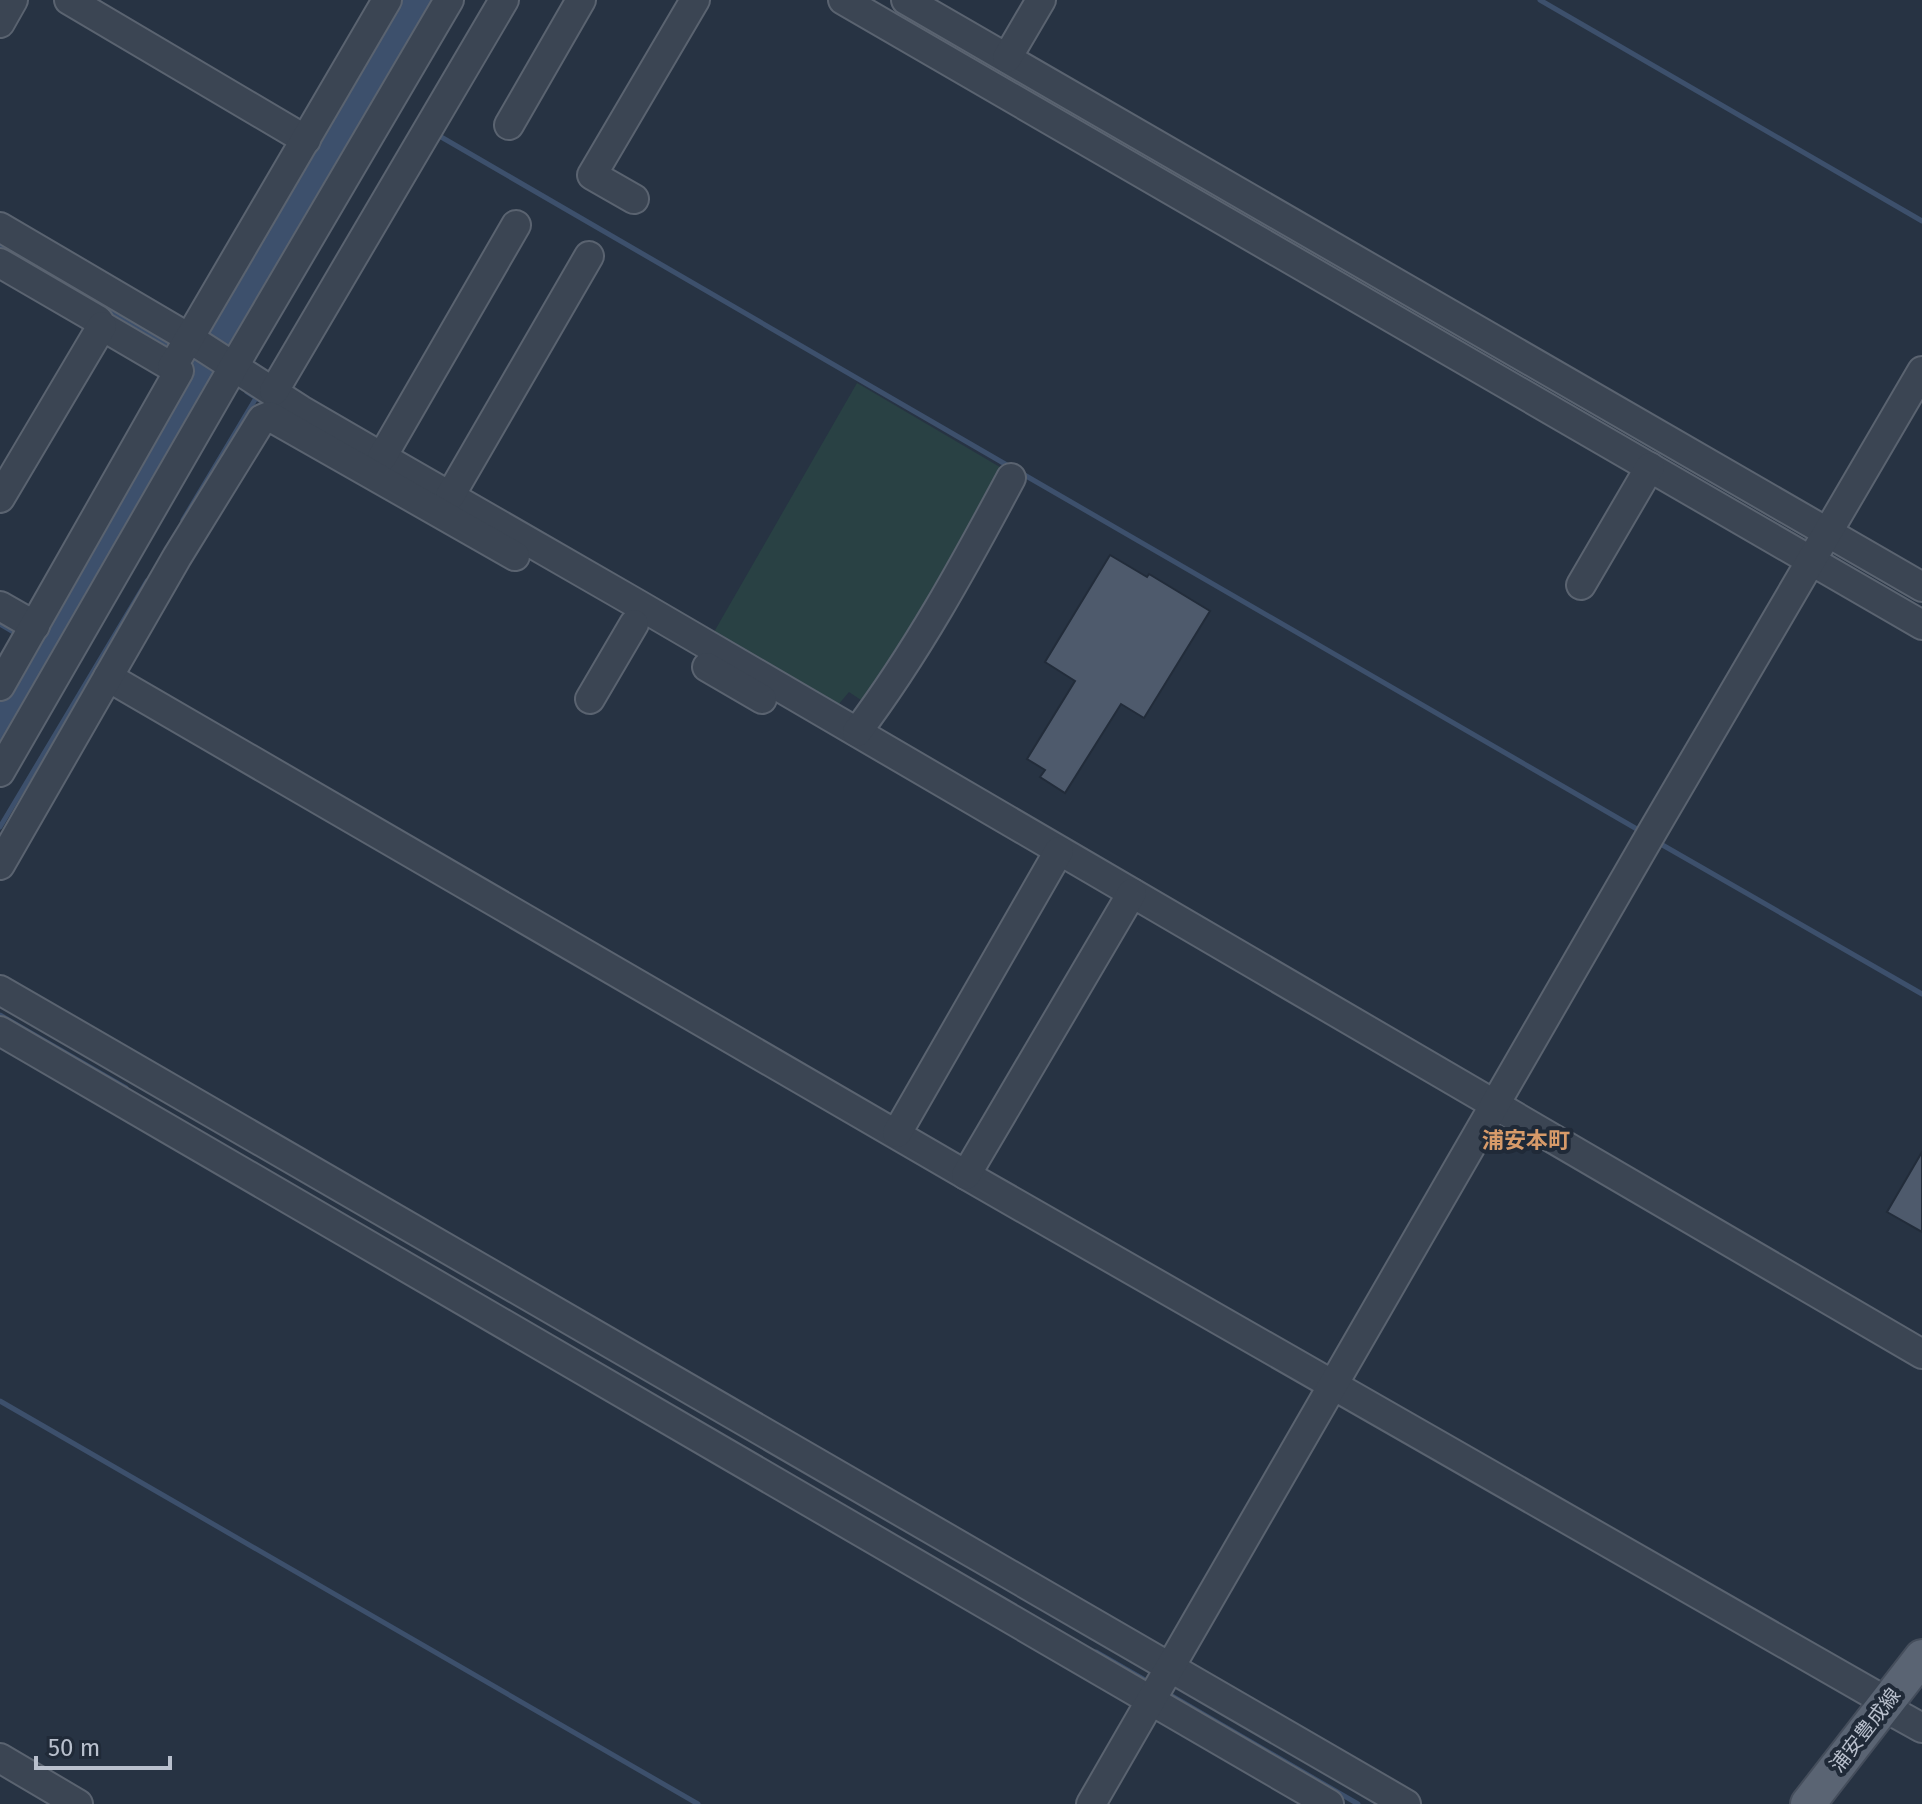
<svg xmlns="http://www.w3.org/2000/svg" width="1922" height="1804" font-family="'Fira Sans','Noto Sans JP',sans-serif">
<rect width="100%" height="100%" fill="#273343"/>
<polygon fill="#294144" points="857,383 1010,473 870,706 849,692 838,705 717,639 714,632"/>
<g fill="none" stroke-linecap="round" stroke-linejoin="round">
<g stroke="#3d506c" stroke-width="5">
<polyline points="1540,0 1922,221"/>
<polyline points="436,134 1012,468"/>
<polyline points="0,246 172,346"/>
<polyline points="188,355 214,372"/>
<polyline points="247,392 266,404"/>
<polyline points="1021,473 1642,832"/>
<polyline points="183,520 256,398"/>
<polyline points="0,624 17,634"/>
<polyline points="0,827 147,581"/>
<polyline points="1659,843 1922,994"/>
<polyline points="0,1015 126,1088"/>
<polyline points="0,1401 698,1804"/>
<polyline points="1096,1652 1150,1683"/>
<polyline points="1165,1692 1358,1804"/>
</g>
<polyline stroke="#3d506c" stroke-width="32" points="0,726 419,0"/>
</g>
<g fill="#4e5a6c" stroke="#222c3a" stroke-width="2">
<polygon points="1110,555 1147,577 1149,574 1210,611 1144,718 1121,704 1065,793 1040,777 1045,770 1027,759 1075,681 1045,662"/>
<polygon points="1922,1152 1922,1232 1887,1212"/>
</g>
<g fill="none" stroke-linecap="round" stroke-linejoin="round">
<g stroke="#5a6370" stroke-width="32">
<g id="minor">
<polyline points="69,0 306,140"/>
<polyline points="843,0 1922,625"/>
<polyline points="906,0 1922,587"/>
<polyline points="0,23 13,0"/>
<polyline points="1007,58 1041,0"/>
<polyline points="509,125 581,0"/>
<polyline points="634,199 592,175 695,0"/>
<polyline points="0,227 189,338 301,410 382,457 639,605 1922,1354"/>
<polyline points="0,263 98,320 102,326 172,367"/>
<polyline points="274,391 504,0"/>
<polyline points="382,457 516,225"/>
<polyline points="450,496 589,256"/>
<polyline points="0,498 102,326"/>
<polyline points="1581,585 1650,467"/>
<polyline points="0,606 35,626"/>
<polyline points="707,667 762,699"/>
<polyline points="108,677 966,1175 1873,1694 1895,1713 1922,1728"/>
<polyline points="0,686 179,371 172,367 177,359 387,0"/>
<polyline points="590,699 634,624"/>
<path d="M 857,732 C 917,652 964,566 1011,478"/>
<polyline points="0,772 234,366 449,0"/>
<polyline points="0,865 177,557 262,419 269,416 515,556"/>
<polyline points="0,990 1406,1804"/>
<polyline points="0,1031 1329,1804"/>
<polyline points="897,1133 1059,851"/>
<polyline points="966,1175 1132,893"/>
<polyline points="0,1758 78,1804"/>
<polyline points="1091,1804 1651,834 1922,371"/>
</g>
</g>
<g stroke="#454e5c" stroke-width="38">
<polyline id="major" points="1808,1804 1922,1657"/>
</g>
<use href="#minor" stroke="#3b4553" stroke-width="28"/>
<use href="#major" stroke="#5a6473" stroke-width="34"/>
</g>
<g text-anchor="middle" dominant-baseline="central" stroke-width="8" stroke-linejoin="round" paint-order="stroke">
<g font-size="20" fill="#b9c0cd" stroke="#202a38">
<text transform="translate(1865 1730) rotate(-52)">浦安豊成線</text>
</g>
<g font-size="22" font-weight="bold" fill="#d79a69" stroke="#202a38">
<text x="1526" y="1140">浦安本町</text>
</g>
</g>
<path d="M36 1756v12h134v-12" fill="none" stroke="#b9c0cd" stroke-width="4"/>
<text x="48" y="1756" font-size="24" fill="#b9c0cd" stroke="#202a38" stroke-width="6" paint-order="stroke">50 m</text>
</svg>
